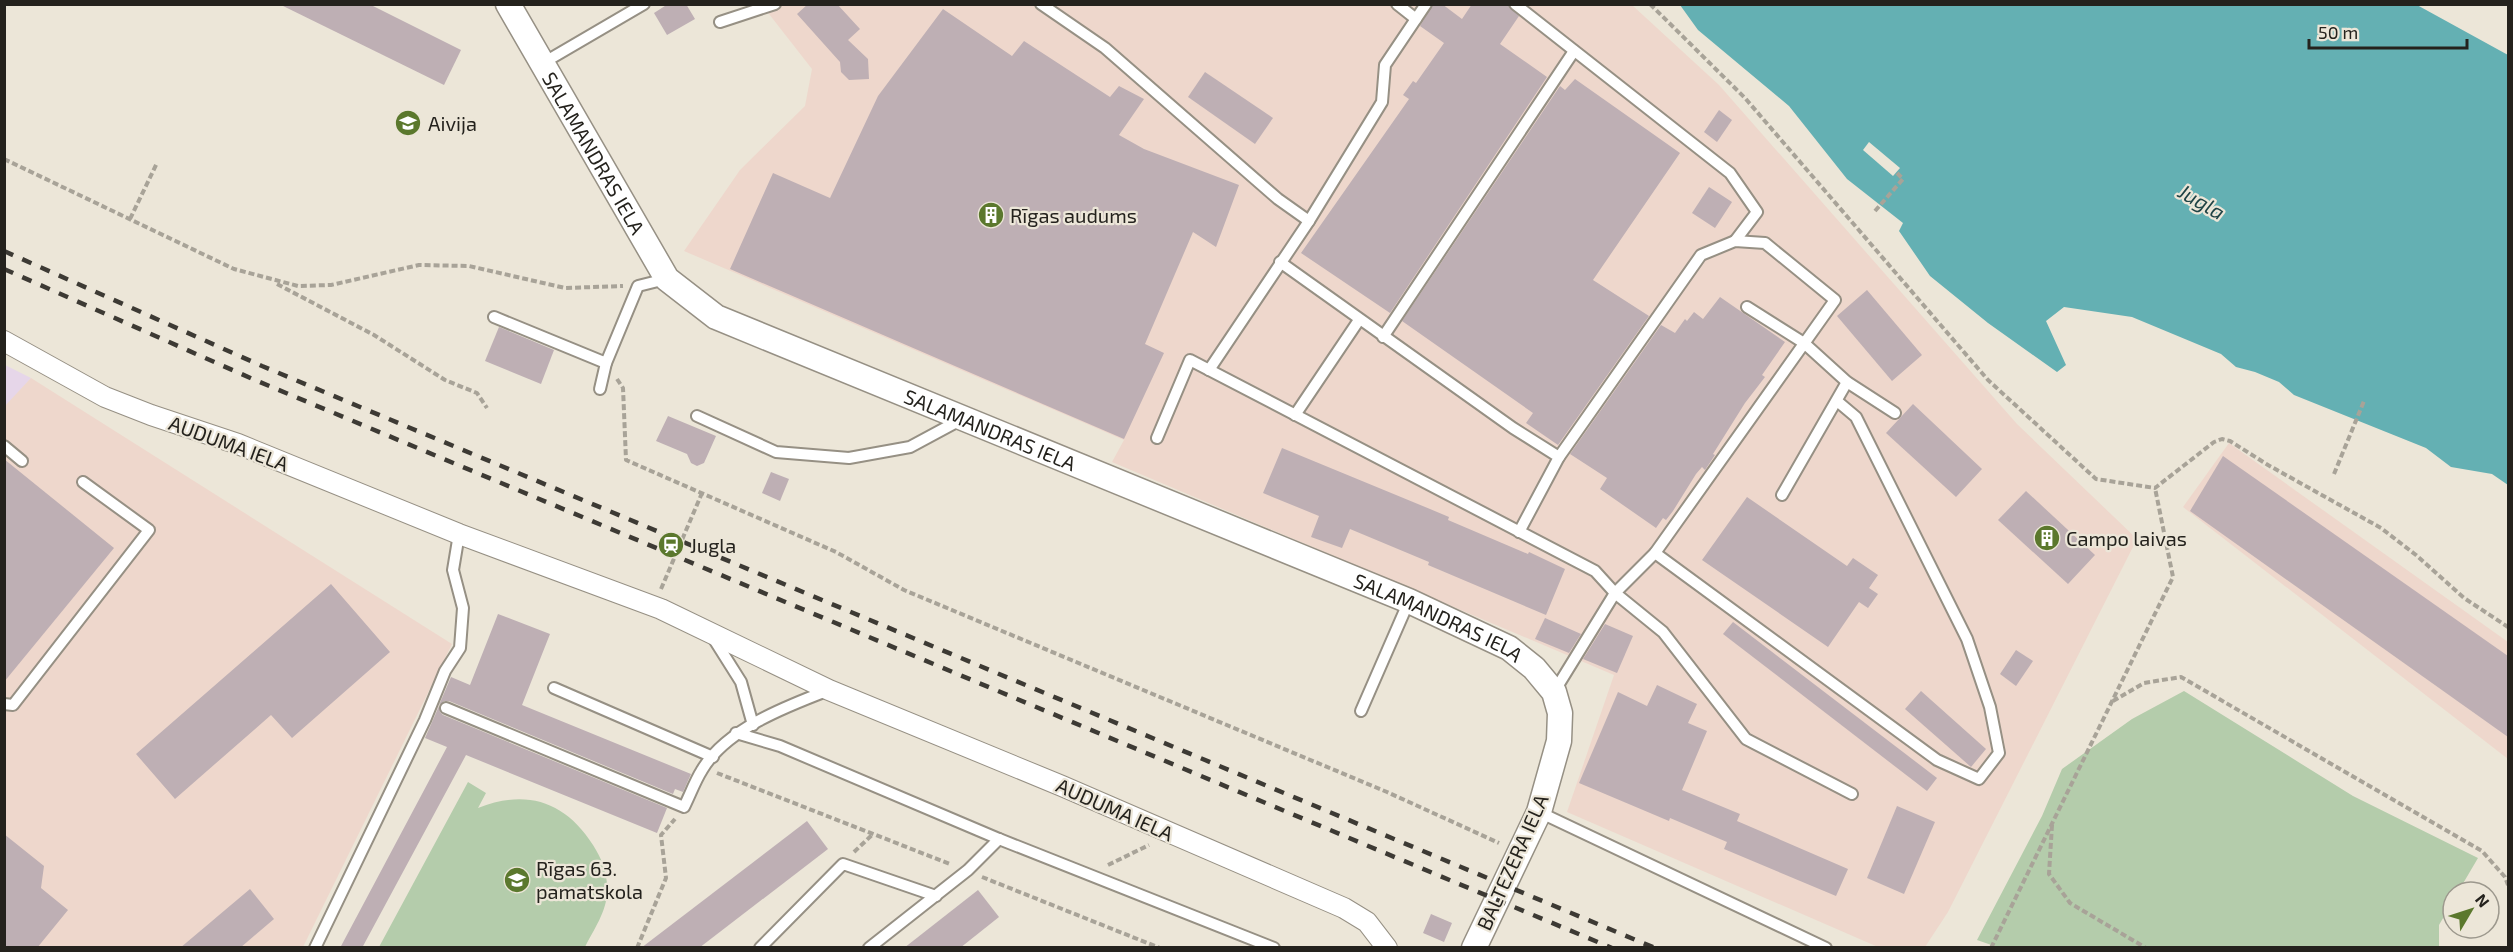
<svg xmlns="http://www.w3.org/2000/svg" width="2513" height="952" font-family="'Exo 2',sans-serif">
<rect width="100%" height="100%" fill="#ece6d8"/>
<polygon fill="#e6d6e9" points="5,365 31,378 5,407"/>
<g fill="#eed7cc">
<polygon points="762,5 1632,5 1719,85 2017,424 2137,539 1948,912 1925,947 1878,947 1567,812 1614,675 1112,462 1124,440 684,251 740,170 805,106 812,69"/>
<polygon points="31,378 452,644 303,947 5,948 4,407"/>
<polygon points="2229,443 2508,642 2508,759 2183,507"/>
</g>
<g fill="#b4ccab">
<polygon points="2184,691 2353,796 2478,858 2458,892 2453,892 2453,901 2439,925 2439,947 2000,948 1977,940 2042,816 2062,769 2132,719"/>
<path d="M 468,782 L 486,793 L 478,808 C 526,789 565,801 593,845 C 602,859 608,874 607,892 C 607,911 593,931 585,947 L 379,947 Z"/>
</g>
<polygon fill="#64b0b3" points="1680,5 2417,5 2508,55 2508,485 2492,474 2451,467 2426,448 2294,395 2279,382 2255,372 2236,367 2221,354 2132,317 2064,307 2046,321 2066,365 2057,372 1988,323 1930,276 1899,231 1903,223 1847,179 1789,106 1698,30"/>
<polygon fill="#ece6d8" points="1869,142 1900,168 1893,176 1863,150"/>
<g fill="#beafb4">
<polygon points="279,4 369,4 461,50 444,85"/>
<polygon points="668,4 686,4 695,19 667,35 654,13"/>
<polygon points="808,4 837,4 860,29 848,40 868,59 869,79 849,80 841,72 840,62 797,14"/>
<polygon points="1433,4 1442,4 1462,19 1472,4 1508,4 1519,16 1500,44 1547,77 1390,313 1301,253 1409,99 1403,95 1413,81 1416,83 1444,43 1420,26"/>
<polygon points="943,9 1012,56 1024,41 1110,97 1119,86 1144,99 1119,135 1144,149 1239,185 1216,247 1193,232 1145,344 1164,353 1124,439 730,269 773,173 830,198 878,96"/>
<polygon points="1205,72 1273,118 1255,144 1188,97"/>
<polygon points="1575,79 1680,153 1593,280 1649,316 1558,445 1526,423 1533,413 1402,321 1560,86 1565,90"/>
<polygon points="1719,110 1732,120 1717,142 1704,132"/>
<polygon points="1709,187 1732,202 1715,228 1692,213"/>
<polygon points="1867,290 1922,355 1892,381 1837,316"/>
<polygon points="1720,297 1785,342 1762,375 1765,377 1745,403 1713,454 1715,455 1705,470 1702,467 1696,474 1673,511 1666,520 1663,518 1656,528 1600,489 1607,478 1570,454 1661,325 1675,333 1685,319 1687,321 1694,312 1703,319"/>
<polygon points="499,327 554,350 541,384 485,361"/>
<polygon points="1913,404 1982,469 1956,497 1886,433"/>
<polygon points="668,416 716,436 704,463 697,466 691,463 687,454 656,441"/>
<polygon points="1282,448 1430,509 1449,517 1448,520 1528,554 1529,552 1565,569 1546,615 1428,565 1429,562 1350,529 1342,548 1311,537 1319,516 1263,493"/>
<polygon points="2223,456 2508,656 2508,737 2190,511"/>
<polygon points="4,459 114,548 4,682"/>
<polygon points="771,472 789,479 780,501 762,493"/>
<polygon points="2026,491 2095,555 2068,584 1998,520"/>
<polygon points="1747,497 1847,566 1853,558 1878,575 1869,588 1878,594 1868,608 1859,602 1828,647 1702,560"/>
<polygon points="331,584 390,652 292,738 271,715 175,799 136,754"/>
<polygon points="498,614 550,634 522,705 691,774 683,792 675,789 673,794 449,701 444,701 439,705 451,677 470,685"/>
<polygon points="1545,618 1581,634 1569,653 1535,639"/>
<polygon points="1733,622 1937,778 1927,791 1723,634"/>
<polygon points="1605,624 1633,636 1617,673 1583,659"/>
<polygon points="2016,650 2033,661 2016,686 2000,674"/>
<polygon points="1657,685 1697,704 1688,723 1707,731 1682,790 1740,814 1737,821 1848,869 1836,896 1724,849 1727,842 1670,818 1669,821 1579,783 1618,692 1647,706"/>
<polygon points="1921,691 1986,749 1971,767 1905,709"/>
<polygon points="439,706 440,712 443,715 667,808 657,833 466,755 362,948 340,948 447,747 425,738"/>
<polygon points="1897,806 1935,822 1904,894 1867,878"/>
<polygon points="807,821 828,849 699,948 641,948"/>
<polygon points="4,834 44,866 41,888 68,910 37,948 4,948"/>
<polygon points="250,889 274,919 240,948 180,948"/>
<polygon points="978,890 999,917 960,948 904,948"/>
<polygon points="1431,914 1452,923 1444,942 1423,933"/>
</g>
<g fill="none" stroke-linecap="round" stroke-linejoin="round">
<g stroke="#969084" stroke-width="14">
<g id="service">
<polyline points="1041,4 1105,48 1278,199 1309,221"/>
<polyline points="1397,4 1416,19"/>
<polyline points="1515,4 1730,173 1757,212 1735,241"/>
<polyline points="720,22 775,4"/>
<polyline points="543,63 644,4"/>
<polyline points="1280,262 1513,428 1559,457 1519,532"/>
<polyline points="1747,307 1804,343 1847,382 1895,413"/>
<polyline points="494,317 606,363 638,286 666,279"/>
<polyline points="1383,337 1574,51"/>
<polyline points="1209,370 1309,221 1382,102 1385,65 1426,4"/>
<polyline points="600,389 606,363"/>
<polyline points="1295,415 1359,320"/>
<polyline points="697,416 776,452 849,458 910,447 962,419"/>
<polyline points="1157,438 1190,360 1595,571 1615,593 1663,632 1746,739 1852,794"/>
<polyline points="4,446 22,461"/>
<polyline points="1782,495 1847,382"/>
<polyline points="1655,553 1937,760 1979,779 1999,753 1990,707 1967,639 1856,417 1837,401"/>
<polyline points="712,636 741,682 753,725"/>
<polyline points="554,688 713,757"/>
<polyline points="1554,692 1615,593 1655,553 1835,300 1765,243 1735,241 1701,255 1559,457"/>
<polyline points="4,704 13,705 149,530 83,482"/>
<path d="M 446,708 L 684,807 C 690,795 695,781 702,770 C 726,729 787,706 829,690"/>
<polyline points="1361,711 1409,601"/>
<polyline points="736,733 780,746 999,839 1274,948"/>
<polyline points="1539,812 1826,948"/>
<polyline points="315,948 425,720 445,671 460,648 463,608 453,570 459,534"/>
<polyline points="760,948 843,864 936,896"/>
<polyline points="869,948 968,870 999,839"/>
</g>
</g>
<g stroke="#969084" stroke-width="22">
<polyline id="minor" points="4,341 105,397 151,415 238,444 459,534 661,609 829,690 1062,786 1344,908 1367,922 1387,948"/>
</g>
<g stroke="#969084" stroke-width="27">
<g id="tertiary">
<path id="s1" d="M 508,4 L 667,279 L 716,317 L 1409,601 L 1509,648 L 1534,668 L 1554,692 L 1560,713 L 1559,741 L 1539,812 L 1474,948"/>
</g>
</g>
<g stroke="#a8a398" stroke-width="4" stroke-dasharray="6 3" stroke-linecap="butt">
<polyline points="1650,4 1745,98 1988,380 2096,479 2155,488 2214,442 2222,439 2230,441 2268,465 2381,528 2416,555 2464,598 2508,627"/>
<polyline points="4,159 234,269 298,286 331,285 419,265 469,266 565,288 623,286"/>
<polyline points="1875,211 1903,179 1895,171"/>
<polyline points="130,219 157,163"/>
<polyline points="277,284 374,335 445,380 477,393 487,408"/>
<polyline points="617,379 623,388 626,460 836,552 904,590 1387,792 1499,843"/>
<polyline points="2334,474 2364,401"/>
<polyline points="661,589 702,493"/>
<polyline points="2113,701 2144,683 2181,677 2482,851 2505,877 2508,885"/>
<polyline points="717,773 950,864"/>
<polyline points="2052,825 2049,874 2070,903 2146,948"/>
<polyline points="854,852 873,834"/>
<polyline points="1108,865 1149,845"/>
<polyline points="982,877 1160,948"/>
<polyline points="637,948 666,878 661,835 675,819"/>
<polyline points="1991,948 2173,577 2155,488"/>
</g>
<use href="#service" stroke="#fff" stroke-width="10"/>
<use href="#minor" stroke="#fff" stroke-width="20"/>
<use href="#tertiary" stroke="#fff" stroke-width="24"/>
<g stroke="#3d3a34" stroke-width="4.5" stroke-dasharray="10 10" stroke-linecap="butt">
<polyline points="4,251 262,366 1655,948"/>
<polyline points="4,269 255,380 1612,948"/>
</g>
</g>
<defs>
<g id="school-disc" transform="scale(1.35)"><circle r="9.5" fill="#5b782d" stroke="#ece6d8"/><path d="M0-5L7-2L0 1L-7-2ZM-4 1L0 2.5L4 1V4Q0 6-4 4Z" fill="#fff"/></g>
<g id="building-disc" transform="scale(1.35)"><circle r="9.5" fill="#5b782d" stroke="#ece6d8"/><path d="M-4-6H4V6H1V3H-1V6H-4ZM-2.5-4.3h1.7v1.8h-1.7ZM.8-4.3h1.7v1.8H.8ZM-2.5-1h1.7V.8h-1.7ZM.8-1h1.7V.8H.8Z" fill="#fff"/></g>
<g id="station-disc" transform="scale(1.35)"><circle r="9.5" fill="#5b782d" stroke="#ece6d8"/><path d="M-3-6H3Q5-6 5-4V2Q5 4 3 4L4.5 6H3L1.5 4h-3L-3 6H-4.5L-3 4Q-5 4-5 2V-4Q-5-6-3-6ZM-3.5-4v3h7v-3ZM-3.5 1v1.5H-2V1ZM2 1v1.5H3.5V1Z" fill="#fff"/></g>
</defs>
<g fill-rule="evenodd">
<use href="#school-disc" x="408" y="123"/>
<use href="#building-disc" x="991" y="215"/>
<use href="#building-disc" x="2047" y="538"/>
<use href="#station-disc" x="671" y="545"/>
<use href="#school-disc" x="517" y="880"/>
</g>
<g text-anchor="middle" dominant-baseline="central" stroke-width="4.5" stroke-linejoin="round" paint-order="stroke">
<g font-size="20" fill="#24221d" stroke="#ece6d8" text-anchor="start">
<text x="428" y="123">Aivija</text>
<text x="1010" y="215">Rīgas audums</text>
<text x="2066" y="538">Campo laivas</text>
<text x="690" y="545">Jugla</text>
<text x="536" y="868">Rīgas 63.<tspan x="536" dy="23">pamatskola</tspan></text>
</g>
<g font-size="20" fill="#24221d" stroke="#ece6d8">
<text stroke="none"><textPath href="#s1" startOffset="172">SALAMANDRAS IELA</textPath></text>
<text stroke="none"><textPath href="#s1" startOffset="676">SALAMANDRAS IELA</textPath></text>
<text transform="translate(229 443) rotate(20)">AUDUMA IELA</text>
<text stroke="none"><textPath href="#s1" startOffset="1162">SALAMANDRAS IELA</textPath></text>
<text transform="translate(1115 809) rotate(24)">AUDUMA IELA</text>
<text transform="translate(1512 862) rotate(-66)">BALTEZERA IELA</text>
</g>
<g font-size="21" font-style="italic" fill="#1f4345" stroke="#ece6d8">
<text transform="translate(2202 201) rotate(30)">Jugla</text>
</g>
</g>
<rect width="2513" height="952" fill="none" stroke="#24221d" stroke-width="12"/>
<g transform="translate(2471 910) rotate(51)"><circle r="28" fill="#ece6d8" stroke="#9c988d" stroke-width="1.5"/>
<path d="M0-4.5L10 22L0 15L-10 22Z" fill="#5b782d"/>
<text y="-9" font-size="16" font-weight="bold" text-anchor="middle" fill="#24221d">N</text>
</g>
<path d="M2309 39v9h158v-9" fill="none" stroke="#24221d" stroke-width="3"/>
<text x="2318" y="39" font-size="18" fill="#24221d" stroke="#ece6d8" stroke-width="4.5" paint-order="stroke">50 m</text>
</svg>
